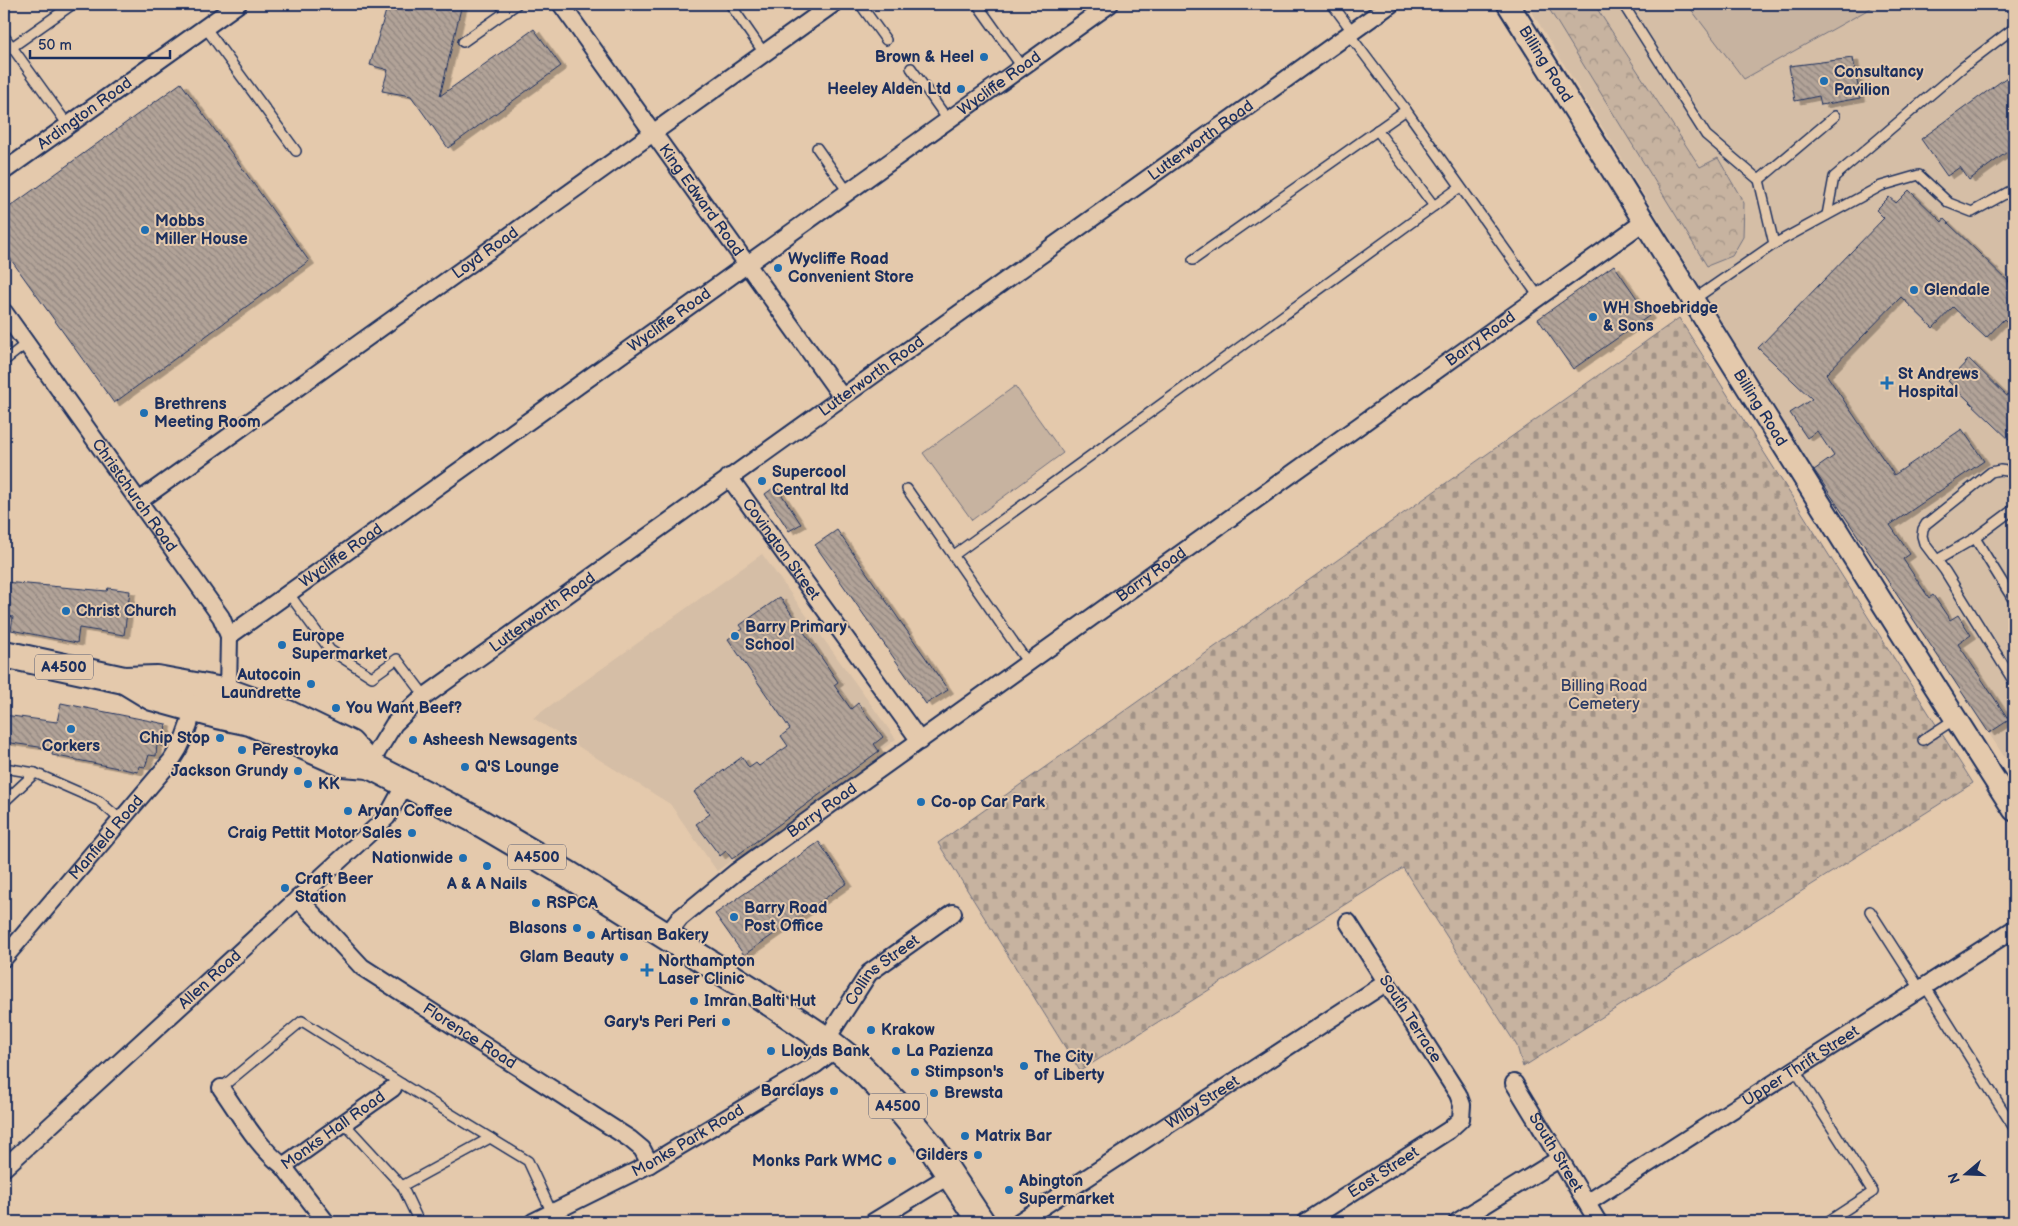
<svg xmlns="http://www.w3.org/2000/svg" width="2018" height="1226" font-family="'Balsamiq Sans',sans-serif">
<defs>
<pattern id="forest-crowns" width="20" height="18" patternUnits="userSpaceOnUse" patternTransform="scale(1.25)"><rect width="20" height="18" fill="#c7b3a0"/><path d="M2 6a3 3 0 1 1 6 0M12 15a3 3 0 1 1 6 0" fill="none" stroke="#a19286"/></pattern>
<pattern id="cemetery-stones" width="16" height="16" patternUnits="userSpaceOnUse" patternTransform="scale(1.25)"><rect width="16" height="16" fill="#c7b3a0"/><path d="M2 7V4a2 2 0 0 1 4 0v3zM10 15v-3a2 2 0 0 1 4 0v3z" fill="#a19286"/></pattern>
<pattern id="building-back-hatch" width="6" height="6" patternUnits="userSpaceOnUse" patternTransform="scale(1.25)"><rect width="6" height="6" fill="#b2a398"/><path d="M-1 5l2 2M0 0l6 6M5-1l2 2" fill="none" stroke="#90857f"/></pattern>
<filter id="shadow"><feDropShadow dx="5.5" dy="3" stdDeviation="0" flood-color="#0004"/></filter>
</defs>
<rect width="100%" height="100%" fill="#e4c9ac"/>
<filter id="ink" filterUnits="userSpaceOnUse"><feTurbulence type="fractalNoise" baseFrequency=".02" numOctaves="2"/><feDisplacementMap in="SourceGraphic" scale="10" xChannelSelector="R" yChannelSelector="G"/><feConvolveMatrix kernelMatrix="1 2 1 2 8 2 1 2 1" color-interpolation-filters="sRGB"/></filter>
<g filter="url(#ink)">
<g fill="#d5bea6">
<polygon points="1527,4 2014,4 2014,771 1813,471"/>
<polygon points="762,554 896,739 717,871 670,804 533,718"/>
</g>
<polygon fill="url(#forest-crowns)" stroke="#71717f" points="1546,4 1594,4 1700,167 1718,158 1744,203 1743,237 1732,256 1707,266"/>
<polygon fill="url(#cemetery-stones)" stroke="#71717f" points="1679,318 1973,783 1523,1067 1517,1046 1403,868 1080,1071 938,843"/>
<g fill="#c7b3a0" stroke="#71717f">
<polygon points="1687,4 1878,4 1744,79"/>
<polygon points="1015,386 1063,453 972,520 923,453"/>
</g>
<g fill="url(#building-back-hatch)" stroke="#1b2f5e" filter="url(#shadow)">
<polygon points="388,4 462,4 440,96 534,29 561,66 448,148 411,96 382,91 388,70 370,65"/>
<polygon points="1853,58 1860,98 1821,105 1819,96 1795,101 1789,66"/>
<polygon points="2014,72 2014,147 1969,180 1960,167 1947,176 1921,139"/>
<polygon points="181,83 309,261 114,403 4,250 4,211"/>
<polygon points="1909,190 1942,222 1944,219 2014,287 2014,329 2004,319 1986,338 1953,307 1933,328 1901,297 1826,374 1894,475 1962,429 1984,461 1890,525 1910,554 1903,559 1929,598 1933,595 1950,620 1958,615 1971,635 1958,644 2009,720 1989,733 1814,470 1834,456 1817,431 1807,438 1790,413 1812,399 1758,348 1884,218 1876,210 1889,197 1896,203"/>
<polygon points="1614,265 1649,316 1573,369 1538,319"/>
<polygon points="1969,359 2014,403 2014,444 1948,381"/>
<polygon points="776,486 801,524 789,531 765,494"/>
<polygon points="837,530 948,690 926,704 815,545"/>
<polygon points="4,582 107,591 108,588 130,591 124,635 79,628 77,643 11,630 13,617 4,615"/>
<polygon points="780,597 838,682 834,685 851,709 858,703 883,737 874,744 879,751 732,859 726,851 720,856 696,824 710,814 694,792 742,757 749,768 756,763 759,766 788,746 781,736 790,729 728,639 743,629 740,625"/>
<polygon points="61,703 166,724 163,746 157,744 156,756 149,755 145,767 139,766 138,772 52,755 53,749 4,742 4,715 57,722"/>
<polygon points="819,842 847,883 744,955 715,914"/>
</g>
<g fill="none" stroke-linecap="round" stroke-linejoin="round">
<g stroke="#1b2f5e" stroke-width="12">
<g id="service">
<polyline points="500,4 507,12"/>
<polyline points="730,4 764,53"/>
<polyline points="860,4 886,40"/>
<polyline points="977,4 1022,67"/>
<polyline points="1332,4 1352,31"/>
<polyline points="1623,4 1706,135 1759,180"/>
<polyline points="205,27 296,151"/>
<polyline points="1349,34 1406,110 1539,297"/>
<polyline points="4,36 68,125"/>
<polyline points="463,42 517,4"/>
<polyline points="12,47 73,4"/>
<polyline points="911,68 948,120"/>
<polyline points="1377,130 1434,206"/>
<polyline points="817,148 848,192"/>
<polyline points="1827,215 1834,177 1963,67 2014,28"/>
<polyline points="1774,244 1881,186 1919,175 1949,203 1972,212 2014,189"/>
<polyline points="1193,260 1406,110"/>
<polyline points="1693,300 1774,244 1759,180 1835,116"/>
<polyline points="4,361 27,343"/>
<polyline points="2014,472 2000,470 1991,472 1926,524 1923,529 1922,536 1924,543 1945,571 2014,682"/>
<polyline points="907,489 1028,663"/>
<polyline points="1975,538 2014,601"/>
<polyline points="954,555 1460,187"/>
<polyline points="1937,560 1975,538 2014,509"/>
<polyline points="289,594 330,650 372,677 397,659 425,696"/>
<polyline points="1923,740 1955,719"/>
<polyline points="4,768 35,773 99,801 122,821"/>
<polyline points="4,802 35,773"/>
<polyline points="1870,911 1920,989"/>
<polyline points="1925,986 2014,1128"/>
<polyline points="1795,1070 1873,1192 1827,1222"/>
<polyline points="402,1084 528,1161 552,1213"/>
<polyline points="221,1088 302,1021 402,1084 393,1088"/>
<polyline points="344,1123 402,1186 419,1222"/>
<polyline points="402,1186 490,1138"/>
</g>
</g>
<g stroke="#1b2f5e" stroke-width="20">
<g id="minor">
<path id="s1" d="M 561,4 L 842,397"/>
<path id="s2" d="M 4,171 L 238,4"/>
<path id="s3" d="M 4,312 L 221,617 L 229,636 L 228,692"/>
<path id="s4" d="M 729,477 L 920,741"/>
<path id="s5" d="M 139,501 L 833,4"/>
<path id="s6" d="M 229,636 L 1110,4"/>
<path id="s7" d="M 369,765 L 394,724 L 417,702 L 1391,4"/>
<path id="s8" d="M 298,898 L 362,967 L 630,1139 L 642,1149 L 650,1164"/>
<path id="s9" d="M 666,936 L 680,918 L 736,872 L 1645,221"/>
<path id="s10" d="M 4,958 L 171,761 C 183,744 189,728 193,709"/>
<path id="s11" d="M 826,1040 L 869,973 L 953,913"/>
<path id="s12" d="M 1514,1083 L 1598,1222"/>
<path d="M 221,1088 C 240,1115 257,1146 283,1166"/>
<path id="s13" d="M 4,1168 L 387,817 L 405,784"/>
<path id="s14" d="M 1587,1203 L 2014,929"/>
<path id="s15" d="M 326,1222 L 283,1166 L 393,1088"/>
<path id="s16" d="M 533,1222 L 650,1164 L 815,1065 L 828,1055 L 834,1046"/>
<polyline points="873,1222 950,1175"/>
<path id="s17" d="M 1019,1222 L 1387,982"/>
<path id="s18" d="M 1306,1222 L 1449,1130 L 1461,1119 L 1462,1105 L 1458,1094 L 1348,922"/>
<polyline points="1457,1222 1559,1159"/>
</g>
</g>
<g stroke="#1b2f5e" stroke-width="25">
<g id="tertiary">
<path id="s19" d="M 1508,4 C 1677,272 1842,543 2014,810"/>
</g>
</g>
<g stroke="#1b2f5e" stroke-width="30">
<g id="primary">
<polyline points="4,654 124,680 157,679 228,692 288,714 350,744 369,765 474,819 569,875 750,989 826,1040 860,1067 895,1103 932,1148 981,1222"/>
<polyline points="124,680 152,697 217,715 250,722 342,763 369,765"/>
</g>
</g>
<use href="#service" stroke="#e4c9ac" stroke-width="9"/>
<use href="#minor" stroke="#e4c9ac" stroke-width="16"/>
<use href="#tertiary" stroke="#e4c9ac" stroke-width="21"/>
<use href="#primary" stroke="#e4c9ac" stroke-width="26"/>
</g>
</g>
<g fill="#1f6fb2" stroke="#e4c9ac" stroke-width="2">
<circle cx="984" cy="57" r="5"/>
<circle cx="1824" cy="81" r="5"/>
<circle cx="961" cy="89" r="5"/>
<circle cx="145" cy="230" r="5"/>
<circle cx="778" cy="268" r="5"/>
<circle cx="1914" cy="290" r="5"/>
<circle cx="1593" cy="317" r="5"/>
<path d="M1884.5 375.5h5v5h5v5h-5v5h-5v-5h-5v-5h5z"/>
<circle cx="144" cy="413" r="5"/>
<circle cx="762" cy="481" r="5"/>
<circle cx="66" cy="611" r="5"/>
<circle cx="735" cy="636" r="5"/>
<circle cx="282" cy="645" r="5"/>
<circle cx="311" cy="684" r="5"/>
<circle cx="336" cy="708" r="5"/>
<circle cx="71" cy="729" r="5"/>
<circle cx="220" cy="738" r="5"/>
<circle cx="413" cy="740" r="5"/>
<circle cx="242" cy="750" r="5"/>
<circle cx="465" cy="767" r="5"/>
<circle cx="298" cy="771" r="5"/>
<circle cx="308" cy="784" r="5"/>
<circle cx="921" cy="802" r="5"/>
<circle cx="348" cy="811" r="5"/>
<circle cx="412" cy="833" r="5"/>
<circle cx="463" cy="858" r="5"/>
<circle cx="487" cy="866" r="5"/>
<circle cx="285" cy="888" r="5"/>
<circle cx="536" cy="903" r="5"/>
<circle cx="734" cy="917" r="5"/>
<circle cx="577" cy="928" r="5"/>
<circle cx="591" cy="935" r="5"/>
<circle cx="624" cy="957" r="5"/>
<path d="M644.5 962.5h5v5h5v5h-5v5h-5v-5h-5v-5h5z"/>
<circle cx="694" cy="1001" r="5"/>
<circle cx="726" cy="1022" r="5"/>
<circle cx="871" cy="1030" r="5"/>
<circle cx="771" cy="1051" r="5"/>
<circle cx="896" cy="1051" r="5"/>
<circle cx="1024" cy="1066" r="5"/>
<circle cx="915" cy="1072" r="5"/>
<circle cx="834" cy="1091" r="5"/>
<circle cx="934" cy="1093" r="5"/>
<circle cx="965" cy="1136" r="5"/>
<circle cx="978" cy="1155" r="5"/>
<circle cx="892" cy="1161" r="5"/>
<circle cx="1009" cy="1190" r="5"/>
</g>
<g text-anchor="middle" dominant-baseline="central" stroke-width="4" stroke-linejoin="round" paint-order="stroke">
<g fill="#e4c9ac" stroke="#575d75" stroke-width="1">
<rect x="35" y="654.5" width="58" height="25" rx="4"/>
<rect x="508" y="844.5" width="58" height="25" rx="4"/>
<rect x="869" y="1093.5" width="58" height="25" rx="4"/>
</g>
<g font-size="15" font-weight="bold" fill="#1b2f5e">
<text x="64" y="667">A4500</text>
<text x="537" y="857">A4500</text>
<text x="898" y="1106">A4500</text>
</g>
<g font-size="16" font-weight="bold" fill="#1b2f5e" stroke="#e4c9ac" text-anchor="start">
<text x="974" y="57" text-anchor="end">Brown &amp; Heel</text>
<text x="1834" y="72">Consultancy<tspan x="1834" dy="18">Pavilion</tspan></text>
<text x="951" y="89" text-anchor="end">Heeley Alden Ltd</text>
<text x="155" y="221">Mobbs<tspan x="155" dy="18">Miller House</tspan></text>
<text x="788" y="259">Wycliffe Road<tspan x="788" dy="18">Convenient Store</tspan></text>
<text x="1924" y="290">Glendale</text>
<text x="1603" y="308">WH Shoebridge<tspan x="1603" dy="18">&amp; Sons</tspan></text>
<text x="1898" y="374">St Andrews<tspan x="1898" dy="18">Hospital</tspan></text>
<text x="154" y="404">Brethrens<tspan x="154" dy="18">Meeting Room</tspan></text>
<text x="772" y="472">Supercool<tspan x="772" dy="18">Central ltd</tspan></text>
<text x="76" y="611">Christ Church</text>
<text x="745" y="627">Barry Primary<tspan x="745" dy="18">School</tspan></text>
<text x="292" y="636">Europe<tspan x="292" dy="18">Supermarket</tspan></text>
<text x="301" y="675" text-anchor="end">Autocoin<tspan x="301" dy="18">Laundrette</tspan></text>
<text x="346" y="708">You Want Beef?</text>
<text x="210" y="738" text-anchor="end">Chip Stop</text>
<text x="423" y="740">Asheesh Newsagents</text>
<text x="71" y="746" text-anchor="middle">Corkers</text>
<text x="252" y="750">Perestroyka</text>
<text x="475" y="767">Q'S Lounge</text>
<text x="288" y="771" text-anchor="end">Jackson Grundy</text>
<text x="318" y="784">KK</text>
<text x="931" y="802">Co-op Car Park</text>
<text x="358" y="811">Aryan Coffee</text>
<text x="402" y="833" text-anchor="end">Craig Pettit Motor Sales</text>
<text x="453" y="858" text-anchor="end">Nationwide</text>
<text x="295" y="879">Craft Beer<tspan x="295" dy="18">Station</tspan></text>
<text x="487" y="884" text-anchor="middle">A &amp; A Nails</text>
<text x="546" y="903">RSPCA</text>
<text x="744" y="908">Barry Road<tspan x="744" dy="18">Post Office</tspan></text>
<text x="567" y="928" text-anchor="end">Blasons</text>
<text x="601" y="935">Artisan Bakery</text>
<text x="614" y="957" text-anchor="end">Glam Beauty</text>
<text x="658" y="961">Northampton<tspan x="658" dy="18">Laser Clinic</tspan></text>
<text x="704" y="1001">Imran Balti Hut</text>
<text x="716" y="1022" text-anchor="end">Gary's Peri Peri</text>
<text x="881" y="1030">Krakow</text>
<text x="781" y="1051">Lloyds Bank</text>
<text x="906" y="1051">La Pazienza</text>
<text x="1034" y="1057">The City<tspan x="1034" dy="18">of Liberty</tspan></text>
<text x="925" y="1072">Stimpson's</text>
<text x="824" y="1091" text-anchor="end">Barclays</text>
<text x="944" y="1093">Brewsta</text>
<text x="975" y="1136">Matrix Bar</text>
<text x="968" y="1155" text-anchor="end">Gilders</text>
<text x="882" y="1161" text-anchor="end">Monks Park WMC</text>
<text x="1019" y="1181">Abington<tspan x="1019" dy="18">Supermarket</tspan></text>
</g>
<g font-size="16" fill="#1b2f5e" stroke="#e4c9ac">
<text stroke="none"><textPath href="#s19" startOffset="71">Billing Road</textPath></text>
<text stroke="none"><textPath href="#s6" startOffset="948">Wycliffe Road</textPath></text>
<text stroke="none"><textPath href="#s2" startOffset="99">Ardington Road</textPath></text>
<text stroke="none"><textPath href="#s7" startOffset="1044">Lutterworth Road</textPath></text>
<text stroke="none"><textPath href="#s1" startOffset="241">King Edward Road</textPath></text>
<text stroke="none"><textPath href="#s5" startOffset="426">Loyd Road</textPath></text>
<text stroke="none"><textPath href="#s6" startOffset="542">Wycliffe Road</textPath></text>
<text stroke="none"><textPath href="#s9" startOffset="1011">Barry Road</textPath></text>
<text stroke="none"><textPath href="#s7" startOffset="639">Lutterworth Road</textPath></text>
<text stroke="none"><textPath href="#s19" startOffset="476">Billing Road</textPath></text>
<text stroke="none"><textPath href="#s3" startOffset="225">Christchurch Road</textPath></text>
<text stroke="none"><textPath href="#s4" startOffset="89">Covington Street</textPath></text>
<text stroke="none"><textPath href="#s6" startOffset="138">Wycliffe Road</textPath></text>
<text stroke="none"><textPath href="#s9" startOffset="606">Barry Road</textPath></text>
<text stroke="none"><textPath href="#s7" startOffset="234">Lutterworth Road</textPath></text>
<text stroke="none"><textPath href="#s9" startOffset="201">Barry Road</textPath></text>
<text stroke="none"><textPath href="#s10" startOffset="158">Manfield Road</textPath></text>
<text stroke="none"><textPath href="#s11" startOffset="91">Collins Street</textPath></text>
<text stroke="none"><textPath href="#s13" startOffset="279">Allen Road</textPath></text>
<text transform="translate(1410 1019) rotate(57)">South Terrace</text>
<text stroke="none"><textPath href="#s8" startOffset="222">Florence Road</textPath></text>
<text stroke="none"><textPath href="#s14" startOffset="254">Upper Thrift Street</textPath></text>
<text stroke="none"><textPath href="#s17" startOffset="219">Wilby Street</textPath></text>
<text stroke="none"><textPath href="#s15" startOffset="132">Monks Hall Road</textPath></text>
<text stroke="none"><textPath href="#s16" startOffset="175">Monks Park Road</textPath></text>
<text stroke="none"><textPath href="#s12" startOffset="81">South Street</textPath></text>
<text stroke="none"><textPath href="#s18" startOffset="92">East Street</textPath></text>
</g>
<g font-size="16" fill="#2c3c65" stroke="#e4c9ac">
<text x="1604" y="686">Billing Road<tspan x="1604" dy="18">Cemetery</tspan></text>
</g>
</g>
<rect width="2018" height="1226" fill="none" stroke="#e4c9ac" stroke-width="20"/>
<rect x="10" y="10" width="1998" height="1206" fill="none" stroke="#1b2f5e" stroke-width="2" filter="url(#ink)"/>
<g transform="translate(1966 1174) rotate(251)" stroke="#e4c9ac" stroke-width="4" paint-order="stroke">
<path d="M0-4L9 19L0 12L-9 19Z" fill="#1b2f5e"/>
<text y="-8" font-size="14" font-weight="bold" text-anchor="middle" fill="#1b2f5e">N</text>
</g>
<path d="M30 50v8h140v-8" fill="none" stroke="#1b2f5e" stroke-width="2.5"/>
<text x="38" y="50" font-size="15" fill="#1b2f5e" stroke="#e4c9ac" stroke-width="4" paint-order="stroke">50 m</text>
</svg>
